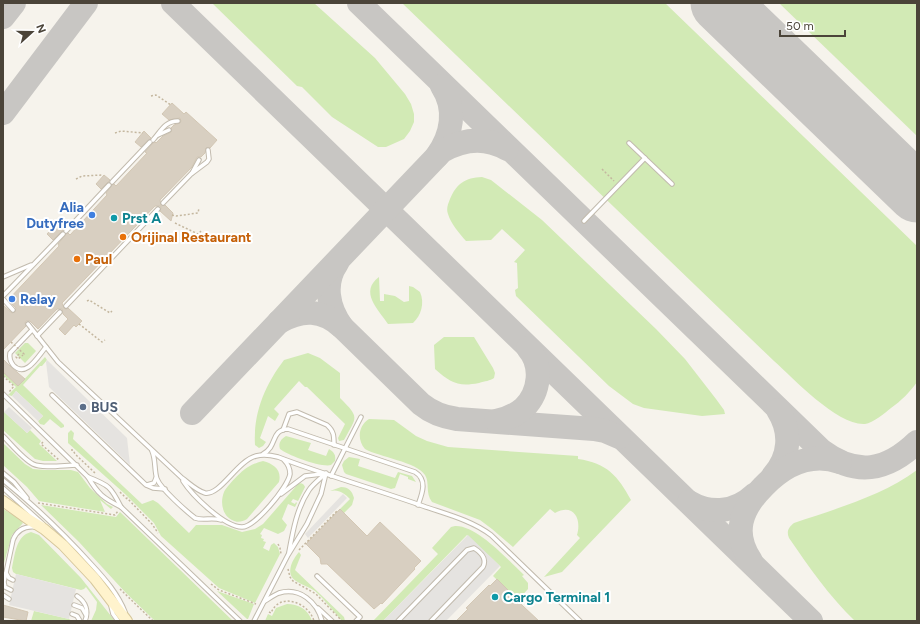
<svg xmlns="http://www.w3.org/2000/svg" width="920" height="624" font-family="Figtree,sans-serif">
<rect width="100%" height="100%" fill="#f6f3ec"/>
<g fill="#d2eab5">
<polygon points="212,3 314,3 375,58 405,94 411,104 414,114 414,122 410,131 404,139 386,147 378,147 332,117 302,87 297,86"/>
<path d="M 402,3 L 665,3 L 917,246 L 917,382 C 910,392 901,401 891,408 C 885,413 873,423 865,424 C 838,426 794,379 774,361 Z"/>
<polygon points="779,3 917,3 917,136"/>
<path d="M 482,177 L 491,180 L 542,220 L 656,329 L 685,359 L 716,399 L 724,410 L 725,414 L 702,416 L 644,408 L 633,404 L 609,386 L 516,296 L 515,290 L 518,288 L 517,263 L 514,262 L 525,250 L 502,229 L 491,240 L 466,241 C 459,233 451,224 448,214 C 446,209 448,204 450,199 C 457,183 465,178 482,177 Z"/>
<path d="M 379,277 L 380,301 L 384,301 L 384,294 L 395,296 L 404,302 L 409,301 L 409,286 L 413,287 L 420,292 C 425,303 421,316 413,323 L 388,324 C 378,309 359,292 379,277 Z"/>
<path d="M 444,337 L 474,337 L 493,368 L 495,373 L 494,378 C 490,381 485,381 479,383 C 458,387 451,383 435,369 L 434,345 Z"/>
<polygon points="25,343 28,343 36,351 25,363 15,353"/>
<path d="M 308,353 L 320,358 L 340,373 L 340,398 C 360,418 357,416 344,440 L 339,441 L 338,438 L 345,424 L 307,387 L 305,387 L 299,381 L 274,409 L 279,414 L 275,421 L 268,416 L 260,438 L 266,442 L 263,446 L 259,448 L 255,445 C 253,413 265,385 284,360 Z"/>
<polygon points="45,357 47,360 42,366 40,366 23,385 64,425 64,427 61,428 50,419 44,425 40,424 38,421 43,416 16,391 12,396 8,395 16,387 3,375 3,372 18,386"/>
<polygon points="3,411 27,433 30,430 41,441 39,444 57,461 43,461 35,459 3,430"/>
<path d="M 369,419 L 394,420 L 416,436 L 427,441 L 448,447 L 578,456 L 578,459 C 607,463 618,476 631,500 L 562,572 L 544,577 L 580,538 L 577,535 C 582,518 573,503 555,513 L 550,509 L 513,547 L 492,529 L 480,520 L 432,502 C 425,493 430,483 425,475 C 417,462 379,457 365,449 C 357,440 358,426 369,419 Z"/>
<path d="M 71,430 L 74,433 L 73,439 L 142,504 L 153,500 L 158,503 L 189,533 L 196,525 L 222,525 L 242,532 L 255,529 L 263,524 L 298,484 C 301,482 304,484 305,487 L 298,501 L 293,499 L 291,502 L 295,504 L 296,502 L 297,503 L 295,507 L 288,504 L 282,519 L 287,525 L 284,531 L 278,534 L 264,528 L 260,534 L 262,535 L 261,538 L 264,539 L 263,541 L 266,542 L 263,548 L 269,551 L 271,545 L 274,543 L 278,547 L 280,554 L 255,603 L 219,588 L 161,536 L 154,523 L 125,494 L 68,443 L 68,433 Z"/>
<path d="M 286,436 L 311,443 L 308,450 L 326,456 L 329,449 C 334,452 336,455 335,461 L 331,465 C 322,468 287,455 280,449 C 278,443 281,439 286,436 Z"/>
<polygon points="3,443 25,464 33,469 45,470 71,470 78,472 90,488 107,504 113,507 111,509 100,500 105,512 39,501 27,487 3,465"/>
<polygon points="349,457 360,459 358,466 395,478 398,472 412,476 416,482 408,479 408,477 400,474 395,488 391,489 346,474 344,472 342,465 344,461"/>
<path d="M 263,461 C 274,464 282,470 279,482 L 247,519 C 242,522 237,523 232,520 C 222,515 220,502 224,492 C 227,486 242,470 248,467 C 253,464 258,462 263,461 Z"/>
<path d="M 917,470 L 917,621 L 855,621 C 829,596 809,567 789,538 C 786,531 789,527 794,523 C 835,509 882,496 917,470 Z"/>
<path d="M 341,487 C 349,487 352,491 354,498 L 352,505 L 344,513 L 340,509 L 350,499 C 344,493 339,489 330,491 Z"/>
<polygon points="41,505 116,517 120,512 233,621 155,621 125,592 79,542"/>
<polygon points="3,509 20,519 23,523 12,535 4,563 3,563"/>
<path d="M 455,526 C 477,525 508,560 524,575 L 522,576 L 528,583 L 528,589 L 518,600 L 493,576 L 501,567 L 467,535 L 383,621 L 373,621 L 438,554 L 432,548 L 451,527 Z"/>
<path d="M 31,532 L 39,535 L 81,578 L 115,621 L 91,621 L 96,610 L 97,602 L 86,587 L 84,589 L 81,590 L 16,574 L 13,572 L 12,568 C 15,554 16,536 31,532 Z"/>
<path d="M 299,552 L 301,555 L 295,570 L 344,617 L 345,621 L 342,621 C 333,611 325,600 315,591 C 309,587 302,585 296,581 C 285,574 292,560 299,552 Z"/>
<polygon points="217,591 254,604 248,619 247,619"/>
<path d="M 287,604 C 298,604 308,609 312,621 L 265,621 L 268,614 L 272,616 L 276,608 Z"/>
<polygon points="34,611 69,619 72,621 31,621"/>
</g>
<g fill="#e5e3e0">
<polygon points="47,360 127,438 130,465 49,387 46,362"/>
<polygon points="16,391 43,416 38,421 12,396"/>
<polygon points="9,407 32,428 27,433 4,412"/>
<polygon points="343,494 347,498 308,538 305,534"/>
<polygon points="468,535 500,566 446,621 383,621"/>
<polygon points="16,574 76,589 69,619 9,605"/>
</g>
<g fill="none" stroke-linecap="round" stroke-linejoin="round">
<g stroke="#c8c6c3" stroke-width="24">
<polyline points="173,3 811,621"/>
<path d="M 359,3 L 822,451 C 857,477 887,471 917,442"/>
<polyline points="3,17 14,3"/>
<polyline points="3,113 86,3"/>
<polyline points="870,149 917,194"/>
<path d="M 437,156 C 452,135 457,109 442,86"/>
<path d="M 337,263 C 323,283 328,308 342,327"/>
<path d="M 279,322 C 302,309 322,309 342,327 L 421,404 C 432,413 443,417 457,419 L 594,429 L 605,431 L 619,437"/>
<path d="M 192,413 L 442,151 C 463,139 485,136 507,149"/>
<path d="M 496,421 C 506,419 516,415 524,408 C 540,392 543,365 528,348"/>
<path d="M 773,476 C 790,457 792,432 778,410"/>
<path d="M 689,502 C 711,515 736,512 754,495"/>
<path d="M 751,561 C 732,533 741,509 763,487 C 784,465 810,452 840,462"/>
</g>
<polyline stroke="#c8c6c3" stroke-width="59" points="720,3 917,193"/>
</g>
<g fill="#d8cfc1" stroke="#d3c7b4">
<polygon points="172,103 184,114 186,112 217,140 210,148 206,148 205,153 201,157 197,157 192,167 160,200 161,206 165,205 173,213 171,221 160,211 161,208 160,206 155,206 62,303 64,308 66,309 68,308 82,321 76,327 74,325 65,335 59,329 68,319 63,314 62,309 57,309 38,329 30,321 26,321 25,323 26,326 3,350 3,305 12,313 15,312 16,308 8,300 59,246 58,244 66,234 68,233 70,235 107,195 106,193 112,185 114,184 116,186 147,153 145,152 153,143 155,142 156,143 163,136 171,132 171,128 174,125 180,123 181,121 180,118 169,120 162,114"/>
<polygon points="144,131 151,138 141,147 135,142"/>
<polygon points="104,175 110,180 101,189 96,184"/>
<polygon points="57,223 64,229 53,240 47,234"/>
<polygon points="3,359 11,367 25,379 18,386 3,372"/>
<polygon points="340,509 367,536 380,522 421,561 414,568 415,569 382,604 381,603 374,609 327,564 321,564 320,558 306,544"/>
<polygon points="497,579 509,591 508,592 539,621 456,621 468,609 466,608 489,585 490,586"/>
<polygon points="3,605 28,612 26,621 3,617"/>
</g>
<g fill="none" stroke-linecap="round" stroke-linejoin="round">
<g stroke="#c2bbae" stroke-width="5.5">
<g id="lane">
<polyline points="158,135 169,130"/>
<path d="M 153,140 C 161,131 165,121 178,121"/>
<polyline points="629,143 672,184"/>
<polyline points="192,173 199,160"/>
<polyline points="112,182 150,142"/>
<polyline points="163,203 191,174 207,162 209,159 208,150"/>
<polyline points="584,221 645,158"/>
<polyline points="66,231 109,185"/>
<polyline points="3,277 31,265"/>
<polyline points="3,296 63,234"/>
<polyline points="3,299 13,310"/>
<polyline points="66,306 158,209"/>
<path d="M 28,324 L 58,362 L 182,478 C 189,483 197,491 205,493 C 220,496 237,461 256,456 C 264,454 270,455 278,457 C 325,475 375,489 423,506 C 446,514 471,520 491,535 L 580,621"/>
<path d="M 32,330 L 10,353 C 9,358 10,361 13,365 C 26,379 38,356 46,347"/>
<polyline points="37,336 60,312"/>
<path d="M 3,394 L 88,477 C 98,494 103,498 121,507"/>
<polyline points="52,395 146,485 153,488 165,489"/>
<path d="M 283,430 L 289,414 L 297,412 L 327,425 C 334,431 334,436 334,445"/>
<path d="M 3,436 C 11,444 23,459 33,464 C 43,469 65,465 77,465"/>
<path d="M 152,451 C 156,460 154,470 157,479 C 161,489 186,511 195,518 C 203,521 212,517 221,520"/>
<path d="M 263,454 C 278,446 270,430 288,429 L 415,472 C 428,480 422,494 418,505"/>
<polyline points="3,473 14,482 27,498"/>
<polyline points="331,476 361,417"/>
<path d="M 88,477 C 109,485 111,487 121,507 L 240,621"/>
<path d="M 3,480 C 35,506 64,534 92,565 C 105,579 118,594 125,612"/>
<path d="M 183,481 C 192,495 224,527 242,527 C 255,527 288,487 290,474 C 290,469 288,464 284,460"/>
<polyline points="147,485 154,483 156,478"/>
<polyline points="3,488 43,524"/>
<polyline points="281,494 305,476 322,474"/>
<path d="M 289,552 C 293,530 297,508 309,490 C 313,484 320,479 325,474"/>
<polyline points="6,573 9,578 13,580"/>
<polyline points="317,576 360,617 356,621"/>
<path d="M 11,590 L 5,587 L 4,582 L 13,540 C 17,530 24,526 35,527"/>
<polyline points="3,595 9,599"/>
<path d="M 77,596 C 86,602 89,611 85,621"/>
<path d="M 265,601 C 270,598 274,595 279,593 C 300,587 317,602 322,621"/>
<polyline points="74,605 82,608 86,615"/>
<polyline points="111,606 113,614 118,621"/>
<polyline points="318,608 332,621"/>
<polyline points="72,614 77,616 80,621"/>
<polyline points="254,621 288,555 307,524 321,494 326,473"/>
<path d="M 398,621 L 467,550 L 474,548 C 482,553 487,559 483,567 L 431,621"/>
</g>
</g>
<g stroke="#d6c79b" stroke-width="12">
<polyline id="secondary" points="3,501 28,519 44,529 63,545 95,579 127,621"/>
</g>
<g stroke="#c4b79f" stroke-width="1.5" stroke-dasharray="2 2" stroke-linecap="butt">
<polyline points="151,96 156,95 171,105"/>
<polyline points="115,133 121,131 143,133"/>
<polyline points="602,169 614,181"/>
<polyline points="76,179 82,176 102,175 103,176"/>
<polyline points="172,215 176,216 198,213 199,208"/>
<polyline points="32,223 38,222 55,224"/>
<polyline points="175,223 198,234 201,231"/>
<polyline points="87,301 89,300 110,313 112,311"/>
<polyline points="79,324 102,342 105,340"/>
<polyline points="19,354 16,357 18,359 23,355"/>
<polyline points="3,376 14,386 9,392"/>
<polyline points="43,442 41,444 59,460"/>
<polyline points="71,450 73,450 75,454 95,473"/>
<polyline points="120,492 126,498"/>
<polyline points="126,499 127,498 152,524 158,533"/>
<polyline points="38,503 115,515 118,511"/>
<polyline points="278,544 280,548 281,554"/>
<polyline points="299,550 338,510"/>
<polyline points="288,569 290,577 293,581 316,594 342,621"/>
<polyline points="211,584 219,590 256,604"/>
<polyline points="120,589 153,621"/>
<path d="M 269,612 L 271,613 C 280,591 309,603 314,621"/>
</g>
<use href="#lane" stroke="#fff" stroke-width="3.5"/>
<use href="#secondary" stroke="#fff3cd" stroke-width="10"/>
<polyline stroke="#c4b79f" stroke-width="1.5" stroke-dasharray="2 2" stroke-linecap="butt" points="11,342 24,354 23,355"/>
</g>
<g fill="#3f7fe0" stroke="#fff" stroke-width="1.5">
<circle cx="92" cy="215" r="4"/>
<circle cx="12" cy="299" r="4"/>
</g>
<g fill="#0f9aa8" stroke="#fff" stroke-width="1.5">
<circle cx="114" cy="218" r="4"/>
<circle cx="495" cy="597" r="4"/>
</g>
<g fill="#e8710a" stroke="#fff" stroke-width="1.5">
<circle cx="123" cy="237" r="4"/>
<circle cx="77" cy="259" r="4"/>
</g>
<circle fill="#5c6f8a" stroke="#fff" stroke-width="1.5" cx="83" cy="407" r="4"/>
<g text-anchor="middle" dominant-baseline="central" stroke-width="4" stroke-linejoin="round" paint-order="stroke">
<g font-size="14" font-weight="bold" fill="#366cbe" stroke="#fff" text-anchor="end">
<text x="84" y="207">Alia<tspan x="84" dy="16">Dutyfree</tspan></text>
<text x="20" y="299" text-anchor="start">Relay</text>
</g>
<g font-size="14" font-weight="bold" fill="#0d838f" stroke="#fff" text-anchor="start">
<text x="122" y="218">Prst A</text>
<text x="503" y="597">Cargo Terminal 1</text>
</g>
<g font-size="14" font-weight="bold" fill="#c56008" stroke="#fff" text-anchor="start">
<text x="131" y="237">Orijinal Restaurant</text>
<text x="85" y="259">Paul</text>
</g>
<g font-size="14" font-weight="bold" fill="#4e5e75" stroke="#fff" text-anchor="start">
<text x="91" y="407">BUS</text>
</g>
</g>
<rect width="920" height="624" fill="none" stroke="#4b4439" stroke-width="8"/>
<g transform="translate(32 32) rotate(69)" stroke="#ffffff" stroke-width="3" paint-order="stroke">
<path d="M0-3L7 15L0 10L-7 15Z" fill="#4b4439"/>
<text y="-6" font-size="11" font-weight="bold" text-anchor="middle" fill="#4b4439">N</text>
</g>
<path d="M780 30v6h65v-6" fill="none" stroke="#4b4439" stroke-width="2"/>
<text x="786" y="30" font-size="12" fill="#4b4439" stroke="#ffffff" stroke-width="3" paint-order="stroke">50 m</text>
</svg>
